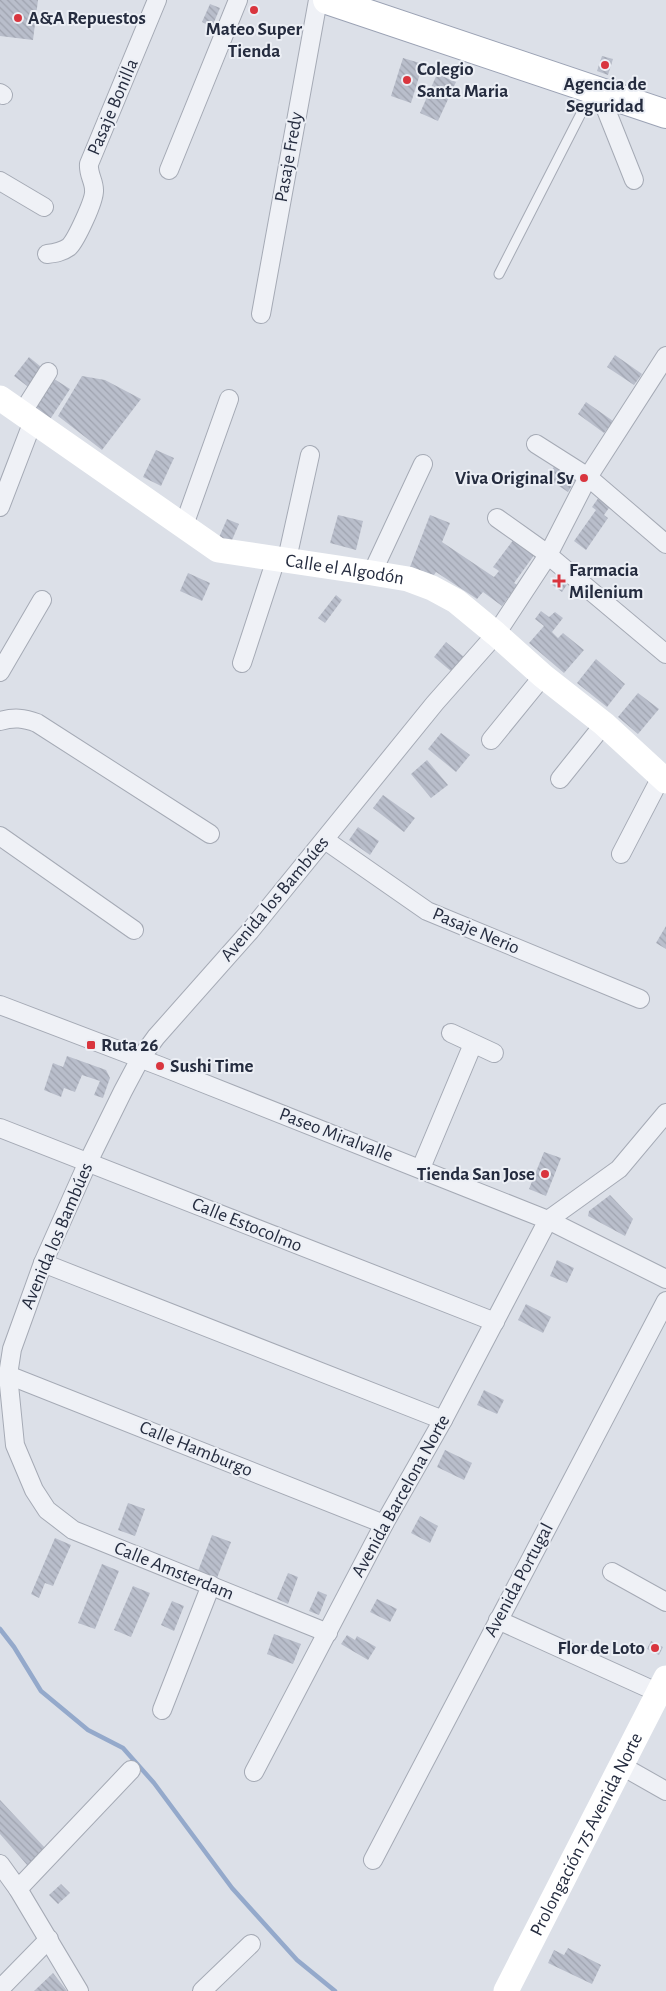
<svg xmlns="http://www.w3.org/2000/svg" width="666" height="1991" font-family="'Alegreya Sans',sans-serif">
<defs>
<pattern id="building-back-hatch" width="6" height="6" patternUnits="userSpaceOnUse" patternTransform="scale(1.25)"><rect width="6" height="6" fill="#b9becb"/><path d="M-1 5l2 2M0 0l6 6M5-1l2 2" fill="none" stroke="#9fa3af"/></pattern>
</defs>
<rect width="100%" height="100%" fill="#dce0e8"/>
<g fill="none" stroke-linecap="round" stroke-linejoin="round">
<polyline stroke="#94a9cb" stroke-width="4.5" points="0,1629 14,1647 41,1691 88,1730 123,1748 154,1783 232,1888 297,1960 335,1991"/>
</g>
<g fill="url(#building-back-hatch)">
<polygon points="0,0 38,0 33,40 0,36"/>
<polygon points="210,4 220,8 212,27 202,22"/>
<polygon points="602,56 613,59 608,75 597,71"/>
<polygon points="403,58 423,64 411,103 391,96"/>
<polygon points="437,74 456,82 438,121 420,113"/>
<polygon points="615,355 642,374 634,385 607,367"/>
<polygon points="29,357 46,371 31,389 14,376"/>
<polygon points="82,376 105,380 141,399 102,450 58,416"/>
<polygon points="51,377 70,389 47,424 28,412"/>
<polygon points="586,402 613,421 604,433 578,414"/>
<polygon points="156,450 174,458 161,486 143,477"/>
<polygon points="555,465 576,479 568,492 547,478"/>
<polygon points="599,497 611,505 604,515 608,518 586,550 574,541 596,510 592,507"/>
<polygon points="338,515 363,521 356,550 330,543"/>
<polygon points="430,515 450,523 442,542 494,577 499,571 493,567 514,539 535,554 514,583 517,585 502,606 483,592 477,599 436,572 434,575 410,567"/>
<polygon points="227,519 239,524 229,547 217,542"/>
<polygon points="559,572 570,580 562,592 551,584"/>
<polygon points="188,573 210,583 202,601 180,591"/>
<polygon points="336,595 342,600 325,623 318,618"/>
<polygon points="541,611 549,617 555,612 563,618 552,632 558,638 563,633 584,650 564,673 529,643 544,626 535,619"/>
<polygon points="446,642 464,657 452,672 434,657"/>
<polygon points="596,659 625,684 607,707 577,683"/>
<polygon points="638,693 659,709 638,734 618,717"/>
<polygon points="441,733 470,755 456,772 428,749"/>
<polygon points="427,760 448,785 431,798 411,774"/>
<polygon points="383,795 415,818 404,832 373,808"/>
<polygon points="358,827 379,841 370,855 349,840"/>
<polygon points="666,926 666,949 656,943"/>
<polygon points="67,1056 106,1070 110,1078 103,1098 94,1095 100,1081 82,1075 75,1092 64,1088 61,1097 44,1090 53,1063 63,1067"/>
<polygon points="544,1152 561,1158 546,1196 529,1189"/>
<polygon points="610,1195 633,1219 625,1236 588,1216 589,1211"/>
<polygon points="557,1260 574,1268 567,1283 550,1276"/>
<polygon points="526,1304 551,1317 543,1333 518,1320"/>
<polygon points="484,1390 504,1400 497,1414 477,1405"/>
<polygon points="445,1450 472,1463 464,1480 437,1467"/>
<polygon points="128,1503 145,1509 135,1536 118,1530"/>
<polygon points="420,1516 438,1526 430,1543 411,1533"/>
<polygon points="212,1535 231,1542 217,1578 198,1571"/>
<polygon points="55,1538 71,1545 53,1586 45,1583 39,1598 31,1594"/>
<polygon points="102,1564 119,1571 95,1629 78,1623"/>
<polygon points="288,1573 298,1577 288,1604 277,1599"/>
<polygon points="133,1586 150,1593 131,1637 114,1630"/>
<polygon points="318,1591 327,1595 319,1615 309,1611"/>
<polygon points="377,1599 397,1609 390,1622 370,1612"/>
<polygon points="172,1601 184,1606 174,1631 161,1625"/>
<polygon points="274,1634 301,1644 293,1664 267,1654"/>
<polygon points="347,1635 355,1640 357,1636 376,1647 368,1660 341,1644"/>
<polygon points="651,1641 663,1647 659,1655 647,1649"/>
<polygon points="0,1800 46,1849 28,1866 0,1834"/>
<polygon points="61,1884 70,1893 58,1904 49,1895"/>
<polygon points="568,1948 601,1965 592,1984 548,1963 554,1950 564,1955"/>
<polygon points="53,1973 67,1991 34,1991"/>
</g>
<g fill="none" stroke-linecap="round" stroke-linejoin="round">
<g stroke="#a5aab5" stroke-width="11">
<polyline id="lane" points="499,274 592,92"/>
</g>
<g stroke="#a5aab5" stroke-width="20">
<g id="street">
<polyline points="599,92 634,180"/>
<polyline points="0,93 3,95"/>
<polyline points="169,170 238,0"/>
<polyline points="0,181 44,207"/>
<path d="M 47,254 C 56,253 62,252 69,247 C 76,240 95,200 94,190 C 94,181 88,174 89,164 L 157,0"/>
<polyline points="261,314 318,0"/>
<polyline points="22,413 48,372"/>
<polyline points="536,444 588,477 666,544"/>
<polyline points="0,507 33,421"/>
<polyline points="497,518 542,550 666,654"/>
<polyline points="183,528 229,399"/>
<polyline points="287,559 310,455"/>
<polyline points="372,573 423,464"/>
<polyline points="242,663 276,559"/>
<polyline points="0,672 42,600"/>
<path d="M 0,721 C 14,717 24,718 37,723 L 210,834"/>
<polyline points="491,740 543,676"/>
<polyline points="560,779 604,724"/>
<polyline points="0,836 134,930"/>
<polyline points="325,840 427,911 640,999"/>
<polyline points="621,854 661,777"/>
<polyline points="0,1005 160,1066 548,1220 666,1279"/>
<polyline points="451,1033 494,1053"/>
<polyline points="0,1128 495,1322"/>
<polyline points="421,1168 473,1044"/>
<polyline points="43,1263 443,1420"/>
<polyline points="8,1375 384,1524"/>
<polyline points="612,1572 666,1602"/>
<polyline points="498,1620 659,1693"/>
<polyline points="328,1633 73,1530 47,1510 34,1490 15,1445 8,1375 12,1349 43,1263 88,1162 123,1091 140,1059 156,1037 250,931 435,703 496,634 548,555 588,477 666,356"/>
<polyline points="162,1710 211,1585"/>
<polyline points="622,1766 666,1791"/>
<polyline points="254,1772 384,1524 443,1420 548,1220 619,1169 666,1113"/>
<polyline points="373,1860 666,1301"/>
<polyline points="0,1864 18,1889 79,1991"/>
<polyline points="18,1889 131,1770"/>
<polyline points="0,1989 49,1939"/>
<polyline points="202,1991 251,1944"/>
</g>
</g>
<g stroke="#9ba2b4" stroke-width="30">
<polyline id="primary" points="327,0 666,114"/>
</g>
<use href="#lane" stroke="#eff1f6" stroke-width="9"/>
<use href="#street" stroke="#eff1f6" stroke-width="18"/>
<g stroke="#fff" stroke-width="25">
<path id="s1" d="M 0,398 L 218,550 L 372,573 L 408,579 L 432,588 L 456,601 L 496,634 L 543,676 L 604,724 L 666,781"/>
<path id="s2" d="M 506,1991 L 666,1678"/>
</g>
<use href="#primary" stroke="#fff" stroke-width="28"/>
</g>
<g fill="#d9353e" stroke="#eceff5" stroke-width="2">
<circle cx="254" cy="10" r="5"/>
<circle cx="18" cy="18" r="5"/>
<circle cx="605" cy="65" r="5"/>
<circle cx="407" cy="80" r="5"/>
<circle cx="584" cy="478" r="5"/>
<path d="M556.5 573.5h5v5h5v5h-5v5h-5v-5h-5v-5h5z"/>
<rect x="86" y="1040" width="10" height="10" rx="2.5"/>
<circle cx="160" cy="1066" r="5"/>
<circle cx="545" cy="1174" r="5"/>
<circle cx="655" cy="1648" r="5"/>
</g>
<g text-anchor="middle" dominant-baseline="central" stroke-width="4" stroke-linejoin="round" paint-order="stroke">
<g font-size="19" font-weight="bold" fill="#252c3f" stroke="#eceff5" text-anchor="start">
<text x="28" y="18">A&amp;A Repuestos</text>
<text x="254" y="29" text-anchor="middle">Mateo Super<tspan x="254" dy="22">Tienda</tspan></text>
<text x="417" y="69">Colegio<tspan x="417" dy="22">Santa Maria</tspan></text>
<text x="605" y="84" text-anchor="middle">Agencia de<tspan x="605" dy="22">Seguridad</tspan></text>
<text x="574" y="478" text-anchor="end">Viva Original Sv</text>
<text x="569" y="570">Farmacia<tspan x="569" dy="22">Milenium</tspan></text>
<text x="101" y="1045">Ruta 26</text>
<text x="170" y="1066">Sushi Time</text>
<text x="535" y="1174" text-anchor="end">Tienda San Jose</text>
<text x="645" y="1648" text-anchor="end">Flor de Loto</text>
</g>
<g font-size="19" fill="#252c3f" stroke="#eceff5">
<text transform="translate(113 107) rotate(-67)">Pasaje Bonilla</text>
<text transform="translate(289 157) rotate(-80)">Pasaje Fredy</text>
<text stroke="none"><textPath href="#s1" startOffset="394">Calle el Algodón</textPath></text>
<text transform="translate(275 899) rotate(-50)">Avenida los Bambúes</text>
<text transform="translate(476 931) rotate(23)">Pasaje Nerio</text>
<text transform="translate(336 1135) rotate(21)">Paseo Miralvalle</text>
<text transform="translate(247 1225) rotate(22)">Calle Estocolmo</text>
<text transform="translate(57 1236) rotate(-67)">Avenida los Bambúes</text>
<text transform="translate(196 1449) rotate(22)">Calle Hamburgo</text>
<text transform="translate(401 1496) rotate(-61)">Avenida Barcelona Norte</text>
<text transform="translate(174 1571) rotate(22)">Calle Amsterdam</text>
<text transform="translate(519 1580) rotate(-62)">Avenida Portugal</text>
<text stroke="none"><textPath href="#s2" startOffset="176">Prolongación 75 Avenida Norte</textPath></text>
</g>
</g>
</svg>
